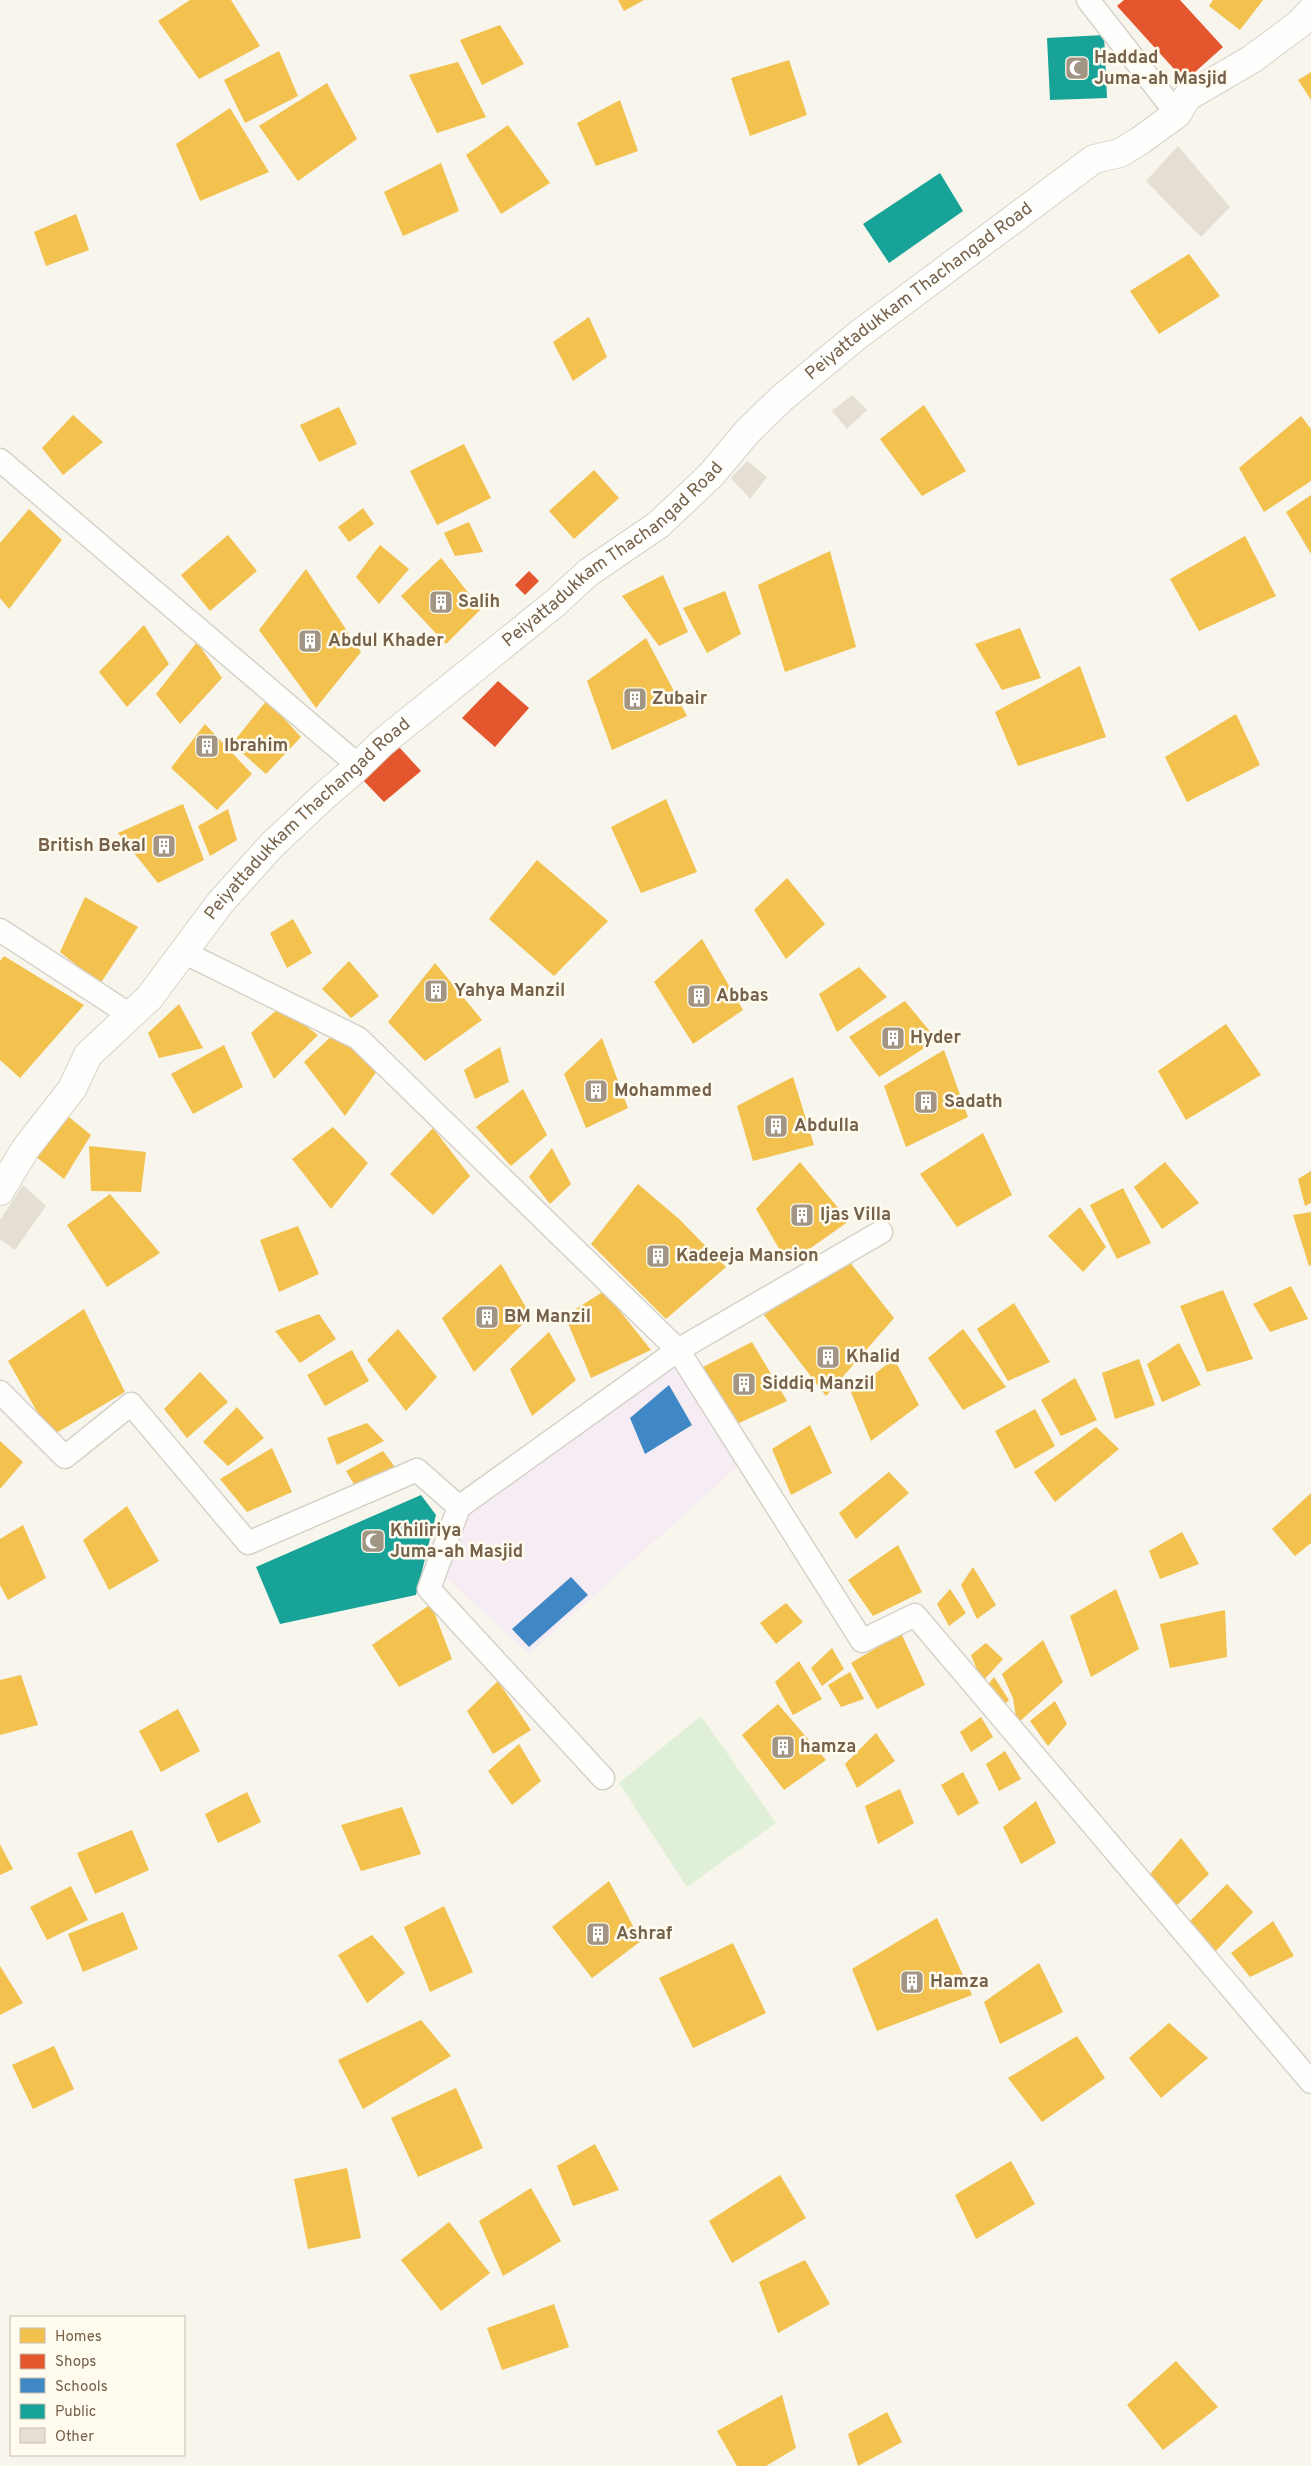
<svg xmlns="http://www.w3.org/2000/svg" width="1311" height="2466" font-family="Overpass,sans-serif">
<rect width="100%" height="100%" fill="#f7f5ec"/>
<polygon fill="#f6ecf3" points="672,1362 743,1462 529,1654 445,1577 462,1513"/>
<polygon fill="#e0efd7" points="701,1716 776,1823 687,1887 619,1783"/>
<g fill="#f2c14e">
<polygon points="190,0 231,0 260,46 199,79 158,21"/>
<polygon points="618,0 644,0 624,11"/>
<polygon points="1213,0 1263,0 1240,30 1209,6"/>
<polygon points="500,25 524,64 482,85 460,40"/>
<polygon points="279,51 298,96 245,123 224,80"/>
<polygon points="789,60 807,115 750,136 731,78"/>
<polygon points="458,62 486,117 437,133 409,75"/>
<polygon points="1311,72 1311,100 1298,80"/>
<polygon points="327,83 357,139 298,181 259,126"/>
<polygon points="620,100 638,151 596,166 577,123"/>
<polygon points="230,108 269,172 200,201 176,144"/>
<polygon points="508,125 550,183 501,214 466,155"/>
<polygon points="441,163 459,211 403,236 384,192"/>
<polygon points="76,214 89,250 46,266 34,232"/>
<polygon points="1189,254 1220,296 1159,334 1130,291"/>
<polygon points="589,317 607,357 573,381 553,342"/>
<polygon points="924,405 966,471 922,496 880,439"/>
<polygon points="339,407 357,444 319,462 300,425"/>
<polygon points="73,415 103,442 63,475 42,448"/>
<polygon points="1301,416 1311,429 1311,481 1264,512 1239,468"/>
<polygon points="464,444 491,498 437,525 410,471"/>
<polygon points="594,470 619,498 574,539 549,511"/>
<polygon points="1311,495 1311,554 1286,512"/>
<polygon points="363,508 374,524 349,542 338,527"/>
<polygon points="29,509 62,540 9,609 0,598 0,543"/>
<polygon points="469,522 483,552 455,556 444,533"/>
<polygon points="228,535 257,571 210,611 181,575"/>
<polygon points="1245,536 1276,596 1199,631 1170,579"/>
<polygon points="380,545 409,569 379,604 356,577"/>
<polygon points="830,551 856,647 785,672 758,585"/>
<polygon points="441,558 481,609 446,644 401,596"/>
<polygon points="306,569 361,652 316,708 259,630"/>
<polygon points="663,575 688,632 659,646 622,596"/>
<polygon points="725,591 741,634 707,653 683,608"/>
<polygon points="144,625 169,664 127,707 99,672"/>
<polygon points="1020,628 1041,678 1002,690 975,644"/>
<polygon points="646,638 687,716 612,750 587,681"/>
<polygon points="197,642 222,678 180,724 156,694"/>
<polygon points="1080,666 1106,737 1018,766 995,712"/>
<polygon points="267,700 301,737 266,774 232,744"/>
<polygon points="1236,714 1260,765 1187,802 1165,757"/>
<polygon points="205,724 252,774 217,810 171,768"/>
<polygon points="666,799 697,872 641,893 611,827"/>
<polygon points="183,804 204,860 158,883 118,833"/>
<polygon points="228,809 237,840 210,856 198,826"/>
<polygon points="537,860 608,921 554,976 489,919"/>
<polygon points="787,878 825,924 786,959 754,910"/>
<polygon points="85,897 138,927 100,984 60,952"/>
<polygon points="293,919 312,953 287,968 270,933"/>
<polygon points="702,939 743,1010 693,1044 654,982"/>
<polygon points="4,956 84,1005 20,1078 0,1060 0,961"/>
<polygon points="349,961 379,996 351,1018 322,989"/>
<polygon points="435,963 482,1020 425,1061 388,1022"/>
<polygon points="859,967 887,997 837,1032 819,994"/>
<polygon points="905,1001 937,1040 879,1077 849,1037"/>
<polygon points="179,1004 203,1048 159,1058 148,1033"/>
<polygon points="280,1007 318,1035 274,1079 251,1033"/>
<polygon points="1226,1024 1261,1075 1186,1120 1158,1071"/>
<polygon points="336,1032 377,1071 345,1116 304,1062"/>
<polygon points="602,1038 628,1108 586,1128 564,1074"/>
<polygon points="224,1045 243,1087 193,1114 171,1074"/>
<polygon points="500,1047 509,1082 475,1099 464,1070"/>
<polygon points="944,1050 968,1117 906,1147 884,1086"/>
<polygon points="793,1077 814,1145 753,1161 737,1106"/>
<polygon points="523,1089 547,1135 511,1166 476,1127"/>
<polygon points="64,1113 91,1135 64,1179 35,1156"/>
<polygon points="333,1127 368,1163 331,1209 292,1159"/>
<polygon points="433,1128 470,1176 433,1215 390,1174"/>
<polygon points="983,1133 1012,1195 957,1227 920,1174"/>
<polygon points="89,1146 146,1152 141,1192 91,1191"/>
<polygon points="552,1148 571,1184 550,1204 529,1177"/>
<polygon points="800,1162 849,1221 788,1264 756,1209"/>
<polygon points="1165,1162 1199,1203 1162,1229 1134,1187"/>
<polygon points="1311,1171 1311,1203 1305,1206 1298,1179"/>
<polygon points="638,1184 679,1219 726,1267 666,1319 591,1244"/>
<polygon points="1123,1188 1151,1243 1117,1259 1090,1205"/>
<polygon points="110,1194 160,1253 107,1287 67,1225"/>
<polygon points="1080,1207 1106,1247 1083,1272 1048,1236"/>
<polygon points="1311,1212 1311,1265 1309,1266 1293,1215"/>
<polygon points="298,1226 319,1274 279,1292 260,1240"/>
<polygon points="844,1255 894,1318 826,1396 764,1315"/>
<polygon points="501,1264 531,1316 474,1372 442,1318"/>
<polygon points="1291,1286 1308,1319 1270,1332 1253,1304"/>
<polygon points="1223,1290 1253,1359 1207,1372 1180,1306"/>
<polygon points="604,1291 651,1350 591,1378 565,1316"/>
<polygon points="1014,1303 1050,1362 1008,1381 977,1329"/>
<polygon points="84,1309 125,1392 51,1436 8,1361"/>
<polygon points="319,1314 336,1339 300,1363 275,1331"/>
<polygon points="398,1329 437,1377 406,1411 367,1360"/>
<polygon points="963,1329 1006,1387 963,1410 928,1358"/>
<polygon points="549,1332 576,1380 532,1416 510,1369"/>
<polygon points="752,1342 787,1401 737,1424 701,1368"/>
<polygon points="1179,1343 1201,1385 1162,1402 1147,1364"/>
<polygon points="352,1350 369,1381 325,1406 307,1375"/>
<polygon points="894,1359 919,1405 871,1441 851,1392"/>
<polygon points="1139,1359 1155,1405 1115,1419 1102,1373"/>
<polygon points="200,1372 228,1402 187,1438 164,1409"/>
<polygon points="1075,1378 1097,1420 1061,1436 1041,1400"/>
<polygon points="237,1407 264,1438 228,1466 203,1442"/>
<polygon points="1035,1409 1055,1446 1015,1469 995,1431"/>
<polygon points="367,1423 384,1441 337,1465 327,1438"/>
<polygon points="810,1425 832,1473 791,1495 772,1449"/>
<polygon points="1096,1427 1119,1449 1055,1502 1034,1472"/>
<polygon points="0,1441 23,1462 0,1489"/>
<polygon points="272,1448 292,1492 247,1512 220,1479"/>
<polygon points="383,1451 397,1470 355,1486 346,1471"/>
<polygon points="889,1472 909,1493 856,1539 839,1513"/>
<polygon points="1311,1493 1311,1543 1295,1556 1272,1529"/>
<polygon points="127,1506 159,1561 109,1590 83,1540"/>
<polygon points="23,1525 46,1578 8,1600 0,1585 0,1539"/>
<polygon points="1182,1532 1199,1564 1160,1579 1149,1551"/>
<polygon points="898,1545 922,1592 873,1616 848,1580"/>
<polygon points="973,1567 996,1605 977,1619 961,1585"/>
<polygon points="950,1589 966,1613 949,1626 937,1604"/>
<polygon points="1116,1589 1139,1649 1091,1677 1070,1616"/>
<polygon points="786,1603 803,1622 776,1644 760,1623"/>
<polygon points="431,1604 452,1659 399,1687 372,1645"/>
<polygon points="1225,1610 1227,1657 1170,1668 1160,1624"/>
<polygon points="901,1633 925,1685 877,1709 851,1663"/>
<polygon points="1043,1640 1063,1682 1017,1724 1013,1698 1002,1674"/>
<polygon points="986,1643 1003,1659 982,1682 971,1655"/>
<polygon points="832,1648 844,1669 822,1686 811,1668"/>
<polygon points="799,1661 822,1699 793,1715 775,1682"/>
<polygon points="850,1672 864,1699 841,1707 828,1685"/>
<polygon points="21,1675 38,1725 0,1735 0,1680"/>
<polygon points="994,1677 1009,1700 997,1712 984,1690"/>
<polygon points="498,1681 531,1730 493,1754 467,1711"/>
<polygon points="1055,1701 1067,1724 1048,1746 1030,1721"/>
<polygon points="778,1704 826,1760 784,1790 742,1735"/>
<polygon points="178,1709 200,1751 161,1772 139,1731"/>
<polygon points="981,1717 993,1737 971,1752 960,1732"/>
<polygon points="876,1733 895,1761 857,1788 845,1764"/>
<polygon points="519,1744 541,1781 512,1805 488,1771"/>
<polygon points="1005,1751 1021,1779 999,1791 986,1764"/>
<polygon points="963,1772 979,1803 958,1816 941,1785"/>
<polygon points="900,1789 914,1823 878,1844 865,1806"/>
<polygon points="247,1792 261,1822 218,1843 205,1814"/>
<polygon points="1036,1801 1056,1843 1021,1864 1003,1827"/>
<polygon points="402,1807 421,1854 361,1871 341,1825"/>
<polygon points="132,1830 149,1870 95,1894 77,1853"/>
<polygon points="1181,1838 1209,1874 1170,1912 1145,1880"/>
<polygon points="0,1844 13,1869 0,1875"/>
<polygon points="609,1881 641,1941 592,1978 552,1927"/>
<polygon points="1227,1884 1253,1912 1213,1954 1190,1921"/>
<polygon points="71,1886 88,1920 47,1940 30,1907"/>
<polygon points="444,1906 473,1972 430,1992 404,1927"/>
<polygon points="123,1912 138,1949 83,1972 68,1934"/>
<polygon points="937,1918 972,1995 877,2031 852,1969"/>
<polygon points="1273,1921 1294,1956 1250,1977 1231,1953"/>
<polygon points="372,1935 405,1973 367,2003 338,1955"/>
<polygon points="733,1943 766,2013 693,2048 659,1978"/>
<polygon points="1039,1963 1063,2012 1000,2044 984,2002"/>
<polygon points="0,1966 23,2003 0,2015"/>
<polygon points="421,2020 451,2056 363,2109 338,2060"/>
<polygon points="1169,2023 1208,2058 1161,2098 1129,2058"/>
<polygon points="1077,2036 1105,2078 1042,2122 1008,2078"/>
<polygon points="54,2046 74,2089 33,2109 12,2065"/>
<polygon points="456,2088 483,2148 418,2177 391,2118"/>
<polygon points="595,2144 619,2190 573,2206 557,2166"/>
<polygon points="1011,2161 1035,2204 976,2239 955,2195"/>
<polygon points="347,2168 361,2238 308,2249 294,2179"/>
<polygon points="780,2175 806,2218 732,2263 709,2221"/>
<polygon points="531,2188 561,2241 503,2276 479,2221"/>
<polygon points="449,2222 490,2273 441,2311 401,2260"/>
<polygon points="805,2260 830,2304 778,2333 759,2282"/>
<polygon points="554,2304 569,2347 502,2370 487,2328"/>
<polygon points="1176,2361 1218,2407 1163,2450 1127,2405"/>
<polygon points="782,2395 796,2448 766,2466 737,2466 717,2431"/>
<polygon points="887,2412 902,2442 858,2466 848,2434"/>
</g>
<g fill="#e4572e">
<polygon points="1124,0 1180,0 1223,47 1185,81 1117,6"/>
<polygon points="529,571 539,581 525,595 515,585"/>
<polygon points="498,681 529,708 495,747 462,718"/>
<polygon points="399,747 421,771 384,802 362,779"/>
</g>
<g fill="#3f88c5">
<polygon points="669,1385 692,1425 645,1454 630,1418"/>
<polygon points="571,1577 588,1595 529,1647 512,1629"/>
</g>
<g fill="#17a398">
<polygon points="1104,35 1107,98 1050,100 1047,38"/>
<polygon points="940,173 963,211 889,263 863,224"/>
<polygon points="421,1495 436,1515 416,1595 280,1624 256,1567"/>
</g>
<g fill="#e4ded3">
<polygon points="1178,146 1230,207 1201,237 1146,181"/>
<polygon points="852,395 867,410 847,429 832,411"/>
<polygon points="747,461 767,477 750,499 731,478"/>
<polygon points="23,1185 46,1206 15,1250 0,1239 0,1220"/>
</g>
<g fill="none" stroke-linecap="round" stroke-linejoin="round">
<g stroke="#d6d2ca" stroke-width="25">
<g id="street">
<polyline points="1088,0 1177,114"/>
<polyline points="0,460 359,766"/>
<polyline points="0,930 130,1015"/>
<polyline points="183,952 358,1038 678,1350 881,1232"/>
<polyline points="0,1392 65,1457 131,1404 248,1543 417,1470 459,1507"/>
<polyline points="603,1778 429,1589 459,1507 678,1350 862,1641 915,1615 1311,2082"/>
</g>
</g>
<g stroke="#d7d2ca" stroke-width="30">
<g id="secondary">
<path id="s1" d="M 0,1191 L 26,1148 L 72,1089 L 88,1055 L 149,998 L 220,903 L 271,846 L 324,796 L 351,773 L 383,742 L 554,604 L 589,572 L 658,525 L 711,475 L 748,431 L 781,399 L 858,335 L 1094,159 L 1120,153 L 1138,142 L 1177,114 L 1187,97 L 1252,59 L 1299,24 L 1311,11"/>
</g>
</g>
<use href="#street" stroke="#fefefc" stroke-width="22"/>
<use href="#secondary" stroke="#fefefc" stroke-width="28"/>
</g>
<defs>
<g id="mosque-square" transform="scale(1.25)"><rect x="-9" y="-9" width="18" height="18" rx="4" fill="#a39583" stroke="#fffbee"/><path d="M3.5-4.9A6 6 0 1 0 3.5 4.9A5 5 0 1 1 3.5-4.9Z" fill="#fff"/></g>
<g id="building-square" transform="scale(1.25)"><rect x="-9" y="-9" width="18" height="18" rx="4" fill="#a39583" stroke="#fffbee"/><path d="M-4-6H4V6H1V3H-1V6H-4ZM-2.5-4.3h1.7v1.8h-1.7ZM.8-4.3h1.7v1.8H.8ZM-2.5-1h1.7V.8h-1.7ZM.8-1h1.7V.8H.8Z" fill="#fff"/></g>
</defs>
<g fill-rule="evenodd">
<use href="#mosque-square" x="1077" y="68"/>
<use href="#building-square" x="441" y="602"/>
<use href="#building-square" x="310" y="641"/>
<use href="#building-square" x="635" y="699"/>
<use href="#building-square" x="207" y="746"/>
<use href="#building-square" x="164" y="846"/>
<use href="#building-square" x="436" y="991"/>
<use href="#building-square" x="699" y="996"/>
<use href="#building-square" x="893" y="1038"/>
<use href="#building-square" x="596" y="1091"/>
<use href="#building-square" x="926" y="1102"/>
<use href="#building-square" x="776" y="1126"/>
<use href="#building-square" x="802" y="1215"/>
<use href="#building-square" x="658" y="1256"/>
<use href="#building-square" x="487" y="1317"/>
<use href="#building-square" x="828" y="1357"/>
<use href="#building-square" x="744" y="1384"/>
<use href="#mosque-square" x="373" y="1541"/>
<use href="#building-square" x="783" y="1747"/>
<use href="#building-square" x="598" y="1934"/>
<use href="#building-square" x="912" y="1982"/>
</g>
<g text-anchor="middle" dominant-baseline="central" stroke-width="5" stroke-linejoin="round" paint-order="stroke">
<g font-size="18" font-weight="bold" fill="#76624b" stroke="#fffbee" text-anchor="start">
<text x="1094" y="58">Haddad<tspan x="1094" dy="21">Juma-ah Masjid</tspan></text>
<text x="458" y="602">Salih</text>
<text x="328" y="641">Abdul Khader</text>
<text x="652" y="699">Zubair</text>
<text x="224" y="746">Ibrahim</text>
<text x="146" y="846" text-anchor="end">British Bekal</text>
<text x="454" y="991">Yahya Manzil</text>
<text x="716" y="996">Abbas</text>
<text x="910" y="1038">Hyder</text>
<text x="614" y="1091">Mohammed</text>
<text x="944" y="1102">Sadath</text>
<text x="794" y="1126">Abdulla</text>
<text x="820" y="1215">Ijas Villa</text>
<text x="676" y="1256">Kadeeja Mansion</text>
<text x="504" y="1317">BM Manzil</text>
<text x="846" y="1357">Khalid</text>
<text x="762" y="1384">Siddiq Manzil</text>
<text x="390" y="1531">Khiliriya<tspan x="390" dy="21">Juma-ah Masjid</tspan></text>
<text x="800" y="1747">hamza</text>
<text x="616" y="1934">Ashraf</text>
<text x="930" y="1982">Hamza</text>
</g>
<g font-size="18" fill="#76624b" stroke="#fffbee">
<text stroke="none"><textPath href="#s1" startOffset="1296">Peiyattadukkam Thachangad Road</textPath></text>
<text stroke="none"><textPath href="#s1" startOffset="891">Peiyattadukkam Thachangad Road</textPath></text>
<text stroke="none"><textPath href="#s1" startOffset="486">Peiyattadukkam Thachangad Road</textPath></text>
</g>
</g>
<rect x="10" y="2316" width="175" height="140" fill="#fffbee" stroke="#c8bead"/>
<rect x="20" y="2328" width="25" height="15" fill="#f2c14e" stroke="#c8bead"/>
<text x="55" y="2341" font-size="15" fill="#76624b">Homes</text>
<rect x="20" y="2354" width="25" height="15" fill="#e4572e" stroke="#c8bead"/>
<text x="55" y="2366" font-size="15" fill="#76624b">Shops</text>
<rect x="20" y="2378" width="25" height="15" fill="#3f88c5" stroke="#c8bead"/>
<text x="55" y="2391" font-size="15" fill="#76624b">Schools</text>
<rect x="20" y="2404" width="25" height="15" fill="#17a398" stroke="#c8bead"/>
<text x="55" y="2416" font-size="15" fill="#76624b">Public</text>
<rect x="20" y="2428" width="25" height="15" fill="#e4ded3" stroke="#c8bead"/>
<text x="55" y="2441" font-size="15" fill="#76624b">Other</text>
</svg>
